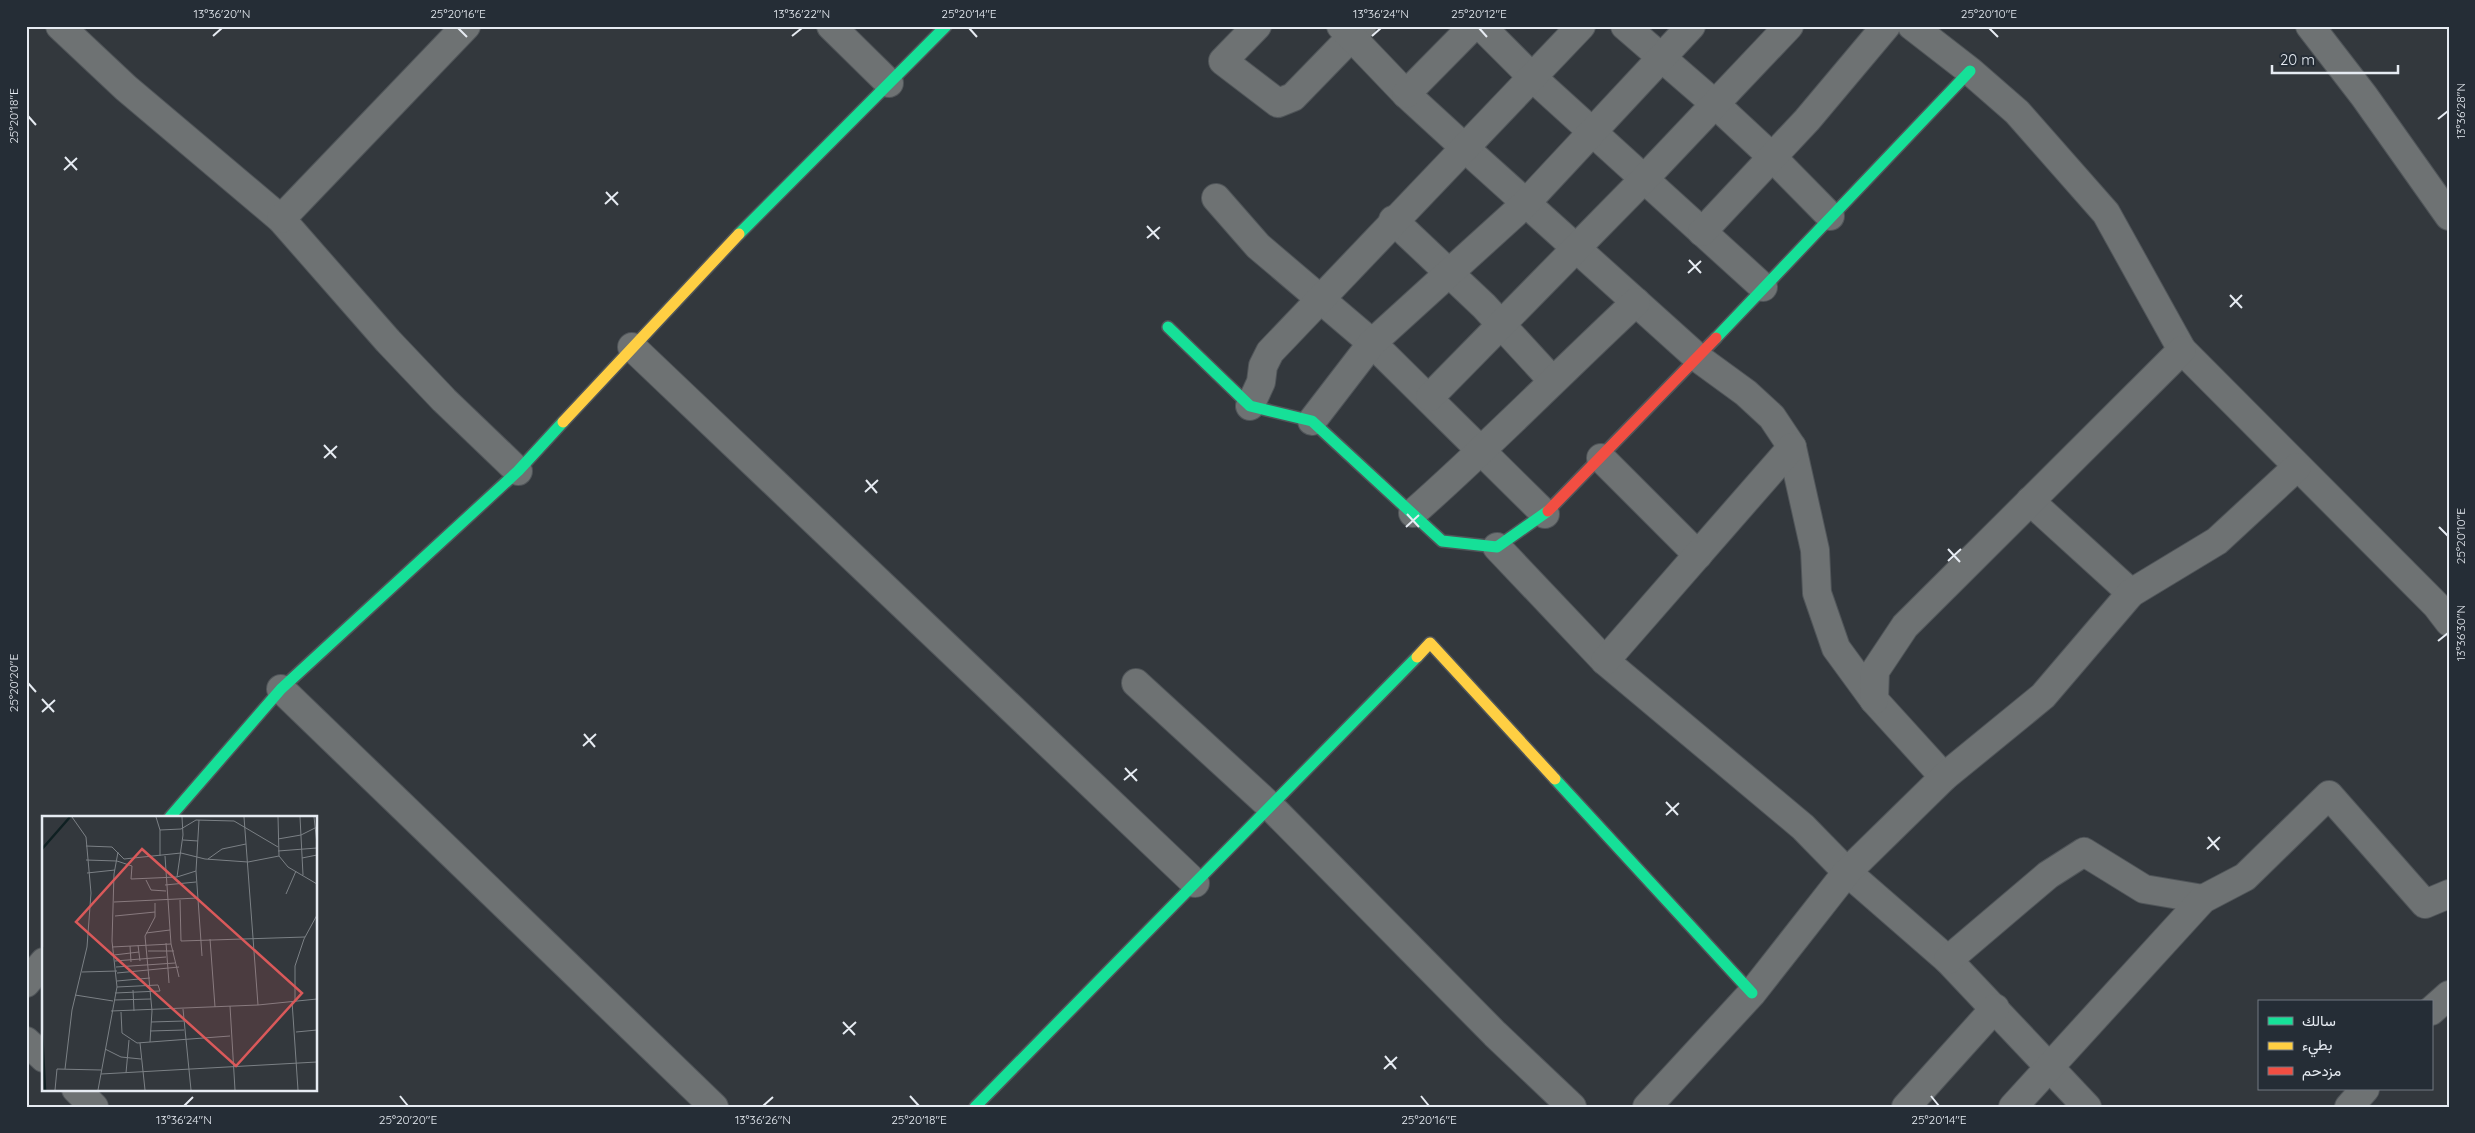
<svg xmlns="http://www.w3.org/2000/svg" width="2475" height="1133" font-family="Quicksand,Vazirmatn,sans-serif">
<rect width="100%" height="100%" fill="#33383d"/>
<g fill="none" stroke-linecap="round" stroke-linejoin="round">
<g stroke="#505559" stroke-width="30">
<g id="street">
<polyline points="60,26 126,88 281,219 388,341 444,400 518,471"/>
<polyline points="831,26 889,83"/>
<polyline points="1257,26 1223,61 1278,103 1293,97 1362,26"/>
<polyline points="1341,26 1406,94 1466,149 1698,358 1746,393 1772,417 1792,447 1815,550 1817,593 1836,648 1874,700 1944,777"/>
<polyline points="1481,26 1532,77 1763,287"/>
<polyline points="1625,26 1715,104 1771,156 1830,216"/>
<polyline points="1912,26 1970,71 2017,112 2106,213 2182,350 2436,605 2449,622"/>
<polyline points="2310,26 2364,96 2449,216"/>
<polyline points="1406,94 1473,26"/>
<polyline points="1216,198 1258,246 1372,343 1545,514"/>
<polyline points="281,219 466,26"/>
<polyline points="1393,220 1484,306 1552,380"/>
<polyline points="1702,232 1807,120 1886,26"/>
<polyline points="632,347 1195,883"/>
<polyline points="1430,397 1644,179 1789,26"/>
<polyline points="1250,406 1261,382 1263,366 1270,352 1581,26"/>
<polyline points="1312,421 1372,343 1526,203 1691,26"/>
<polyline points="1601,458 1698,555"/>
<polyline points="2030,501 2131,593"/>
<path d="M 1413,513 C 1490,445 1561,372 1636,302"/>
<polyline points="1497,547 1605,661 1803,827 1847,872 1948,960 2087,1107"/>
<polyline points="1605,661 1792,447"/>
<polyline points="1136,683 1270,806 1495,1034 1572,1107"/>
<polyline points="281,689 714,1107"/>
<polyline points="1874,700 1875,671 1905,626 2182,350"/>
<polyline points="1948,960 2048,875 2084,852 2144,889 2203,899"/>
<polyline points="26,983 44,962"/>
<polyline points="2431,1011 2449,995"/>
<polyline points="26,1041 44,1058"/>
<polyline points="76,1089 94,1107"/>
<polyline points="1647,1107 1752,993 1847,872 1944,777 2043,696 2131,593 2217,541 2297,467"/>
<polyline points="1906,1107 1995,1008"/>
<polyline points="2013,1107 2203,899 2245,877 2329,795 2425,904 2449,894"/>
<polyline points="2349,1107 2365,1089"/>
</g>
</g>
<g stroke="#505559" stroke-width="14">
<g id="fast">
<polyline points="739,234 946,26"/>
<polyline points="1168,327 1250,406 1312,421 1442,541 1497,547 1548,511"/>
<polyline points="1716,338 1970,71"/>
<polyline points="1555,779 1752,993"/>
<polyline points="170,817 281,689 518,471 563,422"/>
<polyline points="975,1107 1417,657"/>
</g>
</g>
<g stroke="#505559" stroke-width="14">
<g id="slow">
<polyline points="563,422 739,234"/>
<polyline points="1417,657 1430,643 1555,779"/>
</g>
</g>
<g stroke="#505559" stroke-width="14">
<polyline id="jam" points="1548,511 1716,338"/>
</g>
<use href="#street" stroke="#6e7273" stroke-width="28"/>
<use href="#fast" stroke="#16e098" stroke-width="11"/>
<use href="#slow" stroke="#ffcf43" stroke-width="11"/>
<use href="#jam" stroke="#f24e42" stroke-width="11"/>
</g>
<path fill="none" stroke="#e6ebf2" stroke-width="2" d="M 458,28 L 467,37M 969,28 L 977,37M 1479,28 L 1487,37M 1989,28 L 1998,37M 213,36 L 222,28M 792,36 L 802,28M 1372,36 L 1381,28M 28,116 L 36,125M 2438,119 L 2448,111M 65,157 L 77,170M 64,170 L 77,158M 606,192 L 618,205M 605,204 L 618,192M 1147,226 L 1159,239M 1147,238 L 1160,227M 1689,260 L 1701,273M 1688,273 L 1701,261M 2230,295 L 2242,308M 2230,307 L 2242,295M 324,445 L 336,458M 324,458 L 337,446M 866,480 L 877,493M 865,492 L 878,480M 1407,514 L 1419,527M 1406,527 L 1419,515M 2439,527 L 2448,536M 1948,549 L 1960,562M 1948,561 L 1961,549M 2438,641 L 2448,633M 28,683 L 36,692M 42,699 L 54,712M 42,712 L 55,700M 584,734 L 595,747M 583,746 L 596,734M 1125,768 L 1137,781M 1124,780 L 1137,769M 1666,802 L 1678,815M 1666,815 L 1679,803M 2208,837 L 2219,850M 2207,849 L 2220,837M 843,1022 L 855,1035M 843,1034 L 856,1022M 1385,1056 L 1396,1069M 1384,1069 L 1397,1057M 400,1096 L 408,1106M 910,1096 L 919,1106M 1421,1096 L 1429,1106M 1931,1096 L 1939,1106M 184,1106 L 193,1097M 763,1106 L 773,1097"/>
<g transform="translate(42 816)">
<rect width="275" height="275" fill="#33383d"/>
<path fill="none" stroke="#0f2022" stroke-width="2.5" d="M 0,33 L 28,1M 0,131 L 0,184M 0,214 L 3,274"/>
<path fill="none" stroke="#7b8085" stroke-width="1" d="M 114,1 L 118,14 L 139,13 L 154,4 L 192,5 L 236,31M 202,1 L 216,189M 236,1 L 237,40 L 246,51 L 275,68M 258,1 L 261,59M 272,1 L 275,28M 157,4 L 154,55 L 160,140M 118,14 L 118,40M 236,23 L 259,19 L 275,11M 141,24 L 156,25M 44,30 L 70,31 L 82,43 L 139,37 L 163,43 L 206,46 L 237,40M 236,35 L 275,32M 123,40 L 129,128M 260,42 L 275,39M 166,43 L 180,33 L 204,28M 44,44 L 75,45 L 90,50 L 89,63 L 135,61 L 154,55M 45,57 L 73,54M 135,61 L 141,19 L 140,1M 104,64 L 109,74 L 124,75M 123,69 L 154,66M 244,78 L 254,55M 138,84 L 139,125 L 263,121M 72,86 L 156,82M 73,100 L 113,96M 104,117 L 128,114M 168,123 L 173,191M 124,127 L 127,167M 96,129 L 98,145M 88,130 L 89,146M 70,131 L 129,128 L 137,161M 106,135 L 132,135M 72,139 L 97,136M 73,145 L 124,141M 74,151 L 133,147M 40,156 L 75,155M 75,157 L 137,151M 75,165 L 108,162M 91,174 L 92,195M 73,177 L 118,175 L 116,169 L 75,171M 33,179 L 71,185M 72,184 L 109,183M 250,185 L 256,274M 253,185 L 253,150 L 262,123 L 275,99M 188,190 L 193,274M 141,193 L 149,274M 69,195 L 216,189 L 275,183M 79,196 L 80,217 L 95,227 L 188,220M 109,206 L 142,205M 108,215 L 142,214M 254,216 L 275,214M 108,226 L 110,195 L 103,120 L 113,101 L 113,87M 98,227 L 103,274M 63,233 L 79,241 L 99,243M 23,253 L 30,194 L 45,131 L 49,77 L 44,21 L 30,1M 84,257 L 87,224M 59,258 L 275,246M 13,274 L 15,253 L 59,254M 56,274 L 75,171 L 70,125 L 72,58 L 76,36"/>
<path fill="#da595a" fill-opacity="0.15" stroke="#da595a" stroke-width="2.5" d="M 100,33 L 260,177 L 194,250 L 34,106 Z"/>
<rect width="275" height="275" fill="none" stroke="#e6ebf2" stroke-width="2.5"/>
</g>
<rect width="2475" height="1133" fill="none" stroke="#252d36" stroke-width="55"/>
<rect x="2258" y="1000" width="175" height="90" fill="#252d36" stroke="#727981"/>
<rect x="2268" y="1017" width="25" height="8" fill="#16e098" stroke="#727981"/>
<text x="2302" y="1026" font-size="15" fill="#e6ebf2">سالك</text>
<rect x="2268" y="1042" width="25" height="8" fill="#ffcf43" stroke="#727981"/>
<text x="2302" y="1050" font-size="15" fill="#e6ebf2">بطيء</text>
<rect x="2268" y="1067" width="25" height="8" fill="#f24e42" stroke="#727981"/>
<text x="2302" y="1076" font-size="15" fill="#e6ebf2">مزدحم</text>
<path d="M2272 65v8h126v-8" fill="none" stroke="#e6ebf2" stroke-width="2.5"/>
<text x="2280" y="65" font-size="15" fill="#e6ebf2" stroke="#252d36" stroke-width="4" paint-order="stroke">20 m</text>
<rect x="28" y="28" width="2420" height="1078" fill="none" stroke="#e6ebf2" stroke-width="2"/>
<g font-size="12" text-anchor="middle" fill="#e6ebf2">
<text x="222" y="18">13°36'20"N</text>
<text x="458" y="18">25°20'16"E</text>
<text x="802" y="18">13°36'22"N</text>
<text x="969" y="18">25°20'14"E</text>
<text x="1381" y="18">13°36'24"N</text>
<text x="1479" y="18">25°20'12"E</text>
<text x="1989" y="18">25°20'10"E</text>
<text transform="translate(2461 111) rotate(-90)" y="4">13°36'28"N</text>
<text transform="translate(14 116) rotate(-90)" y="4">25°20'18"E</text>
<text transform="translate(2461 536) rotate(-90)" y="4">25°20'10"E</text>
<text transform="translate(2461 633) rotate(-90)" y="4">13°36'30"N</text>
<text transform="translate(14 683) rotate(-90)" y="4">25°20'20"E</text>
<text x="184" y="1124">13°36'24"N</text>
<text x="408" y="1124">25°20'20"E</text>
<text x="763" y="1124">13°36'26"N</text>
<text x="919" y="1124">25°20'18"E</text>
<text x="1429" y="1124">25°20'16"E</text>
<text x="1939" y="1124">25°20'14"E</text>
</g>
</svg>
